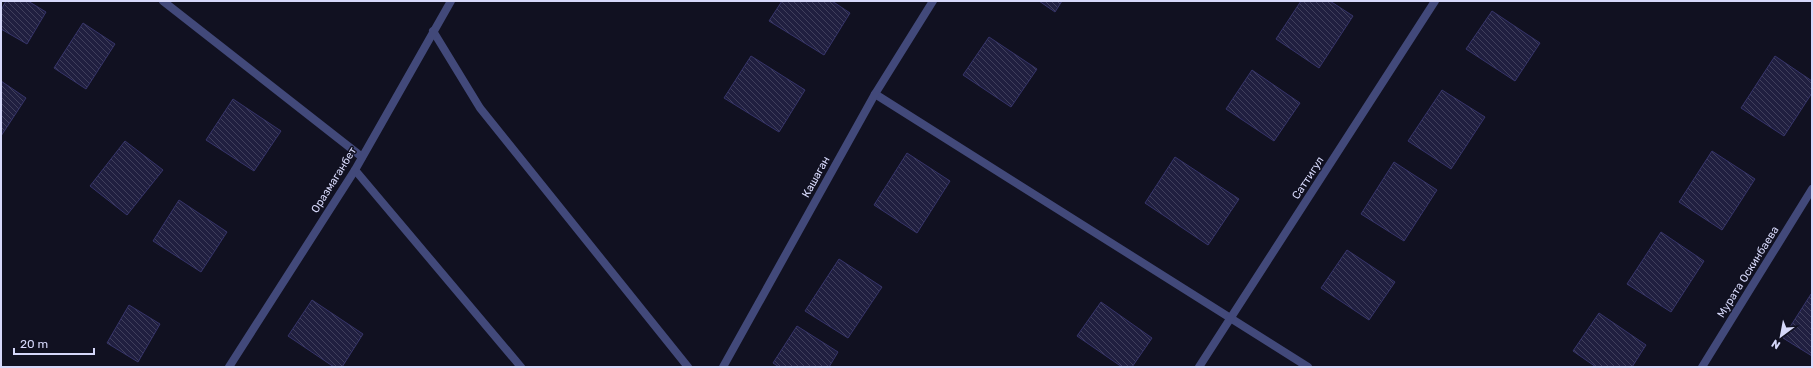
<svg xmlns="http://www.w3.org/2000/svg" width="1813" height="368" font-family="Rubik,sans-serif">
<defs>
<pattern id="building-back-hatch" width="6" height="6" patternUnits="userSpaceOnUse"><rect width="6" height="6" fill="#201f40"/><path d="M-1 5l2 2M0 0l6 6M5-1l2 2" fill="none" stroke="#403f5c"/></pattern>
</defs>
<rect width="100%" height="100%" fill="#111121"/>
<g fill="url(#building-back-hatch)" stroke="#363469">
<polygon points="6,1 28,1 46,12 27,44 1,29 1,10"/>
<polygon points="782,1 832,1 850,13 824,55 769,21"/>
<polygon points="1039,1 1062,1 1055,12"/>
<polygon points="1301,1 1330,1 1353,16 1319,68 1276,39"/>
<polygon points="1492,11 1540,43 1515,81 1466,49"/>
<polygon points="83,23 115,44 86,89 54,68"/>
<polygon points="989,37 1037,69 1011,107 963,75"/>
<polygon points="751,56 805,90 779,132 724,98"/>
<polygon points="1775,56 1812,81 1812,93 1784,136 1741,108"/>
<polygon points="1252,70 1300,103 1274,141 1226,109"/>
<polygon points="1,81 26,98 1,136"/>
<polygon points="1442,90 1485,117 1451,169 1408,141"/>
<polygon points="233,99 281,131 254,171 206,140"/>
<polygon points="125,141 163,170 127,215 90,186"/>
<polygon points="1712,151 1755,179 1722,230 1679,202"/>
<polygon points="907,153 950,181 917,233 874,205"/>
<polygon points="1175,157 1239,199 1208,245 1145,203"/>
<polygon points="1394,162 1437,190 1404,241 1361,214"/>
<polygon points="179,200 227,232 201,272 153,241"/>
<polygon points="1661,232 1704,261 1671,312 1627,284"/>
<polygon points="1347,250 1395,282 1369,320 1321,288"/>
<polygon points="839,259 882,287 848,338 805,311"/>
<polygon points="1811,294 1812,295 1812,356 1783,338"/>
<polygon points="312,300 363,334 342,367 334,367 288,336"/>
<polygon points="1101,302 1152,338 1132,367 1122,367 1077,336"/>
<polygon points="129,305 160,324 138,362 107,343"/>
<polygon points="1599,313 1646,345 1632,367 1596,367 1573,351"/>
<polygon points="797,326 838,352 829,367 779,367 773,363"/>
</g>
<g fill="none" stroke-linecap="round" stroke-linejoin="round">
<g stroke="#42497a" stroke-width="8">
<polyline points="163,1 362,157"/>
<polyline points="433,31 480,108 688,367"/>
<polyline points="875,94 1308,367"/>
<polyline points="355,170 521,367"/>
<polyline points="229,367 355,170 451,1"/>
<polyline points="723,367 875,94 933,1"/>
<polyline points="1199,367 1435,1"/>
<polyline points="1702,367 1812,189"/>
</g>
</g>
<g text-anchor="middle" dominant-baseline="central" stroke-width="3" stroke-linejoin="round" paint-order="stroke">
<g font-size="11" fill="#d6d8fa" stroke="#111121">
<text transform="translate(816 177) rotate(-61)">Кашаган</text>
<text transform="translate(1308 178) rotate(-57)">Саттигул</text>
<text transform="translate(334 180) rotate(-58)">Оразмаганбет</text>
<text transform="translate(1748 272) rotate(-58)">Мурата Оскинбаева</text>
</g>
</g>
<rect width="1813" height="368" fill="none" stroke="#d6d8fa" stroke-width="4"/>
<g transform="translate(1781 336) rotate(212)" stroke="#111121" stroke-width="3" paint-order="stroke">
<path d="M0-3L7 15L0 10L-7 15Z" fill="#d6d8fa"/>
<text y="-6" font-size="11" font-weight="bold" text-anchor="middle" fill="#d6d8fa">N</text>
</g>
<path d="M14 348v6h80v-6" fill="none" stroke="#d6d8fa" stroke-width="2"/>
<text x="20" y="348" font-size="12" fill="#d6d8fa" stroke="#111121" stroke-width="3" paint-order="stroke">20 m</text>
</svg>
